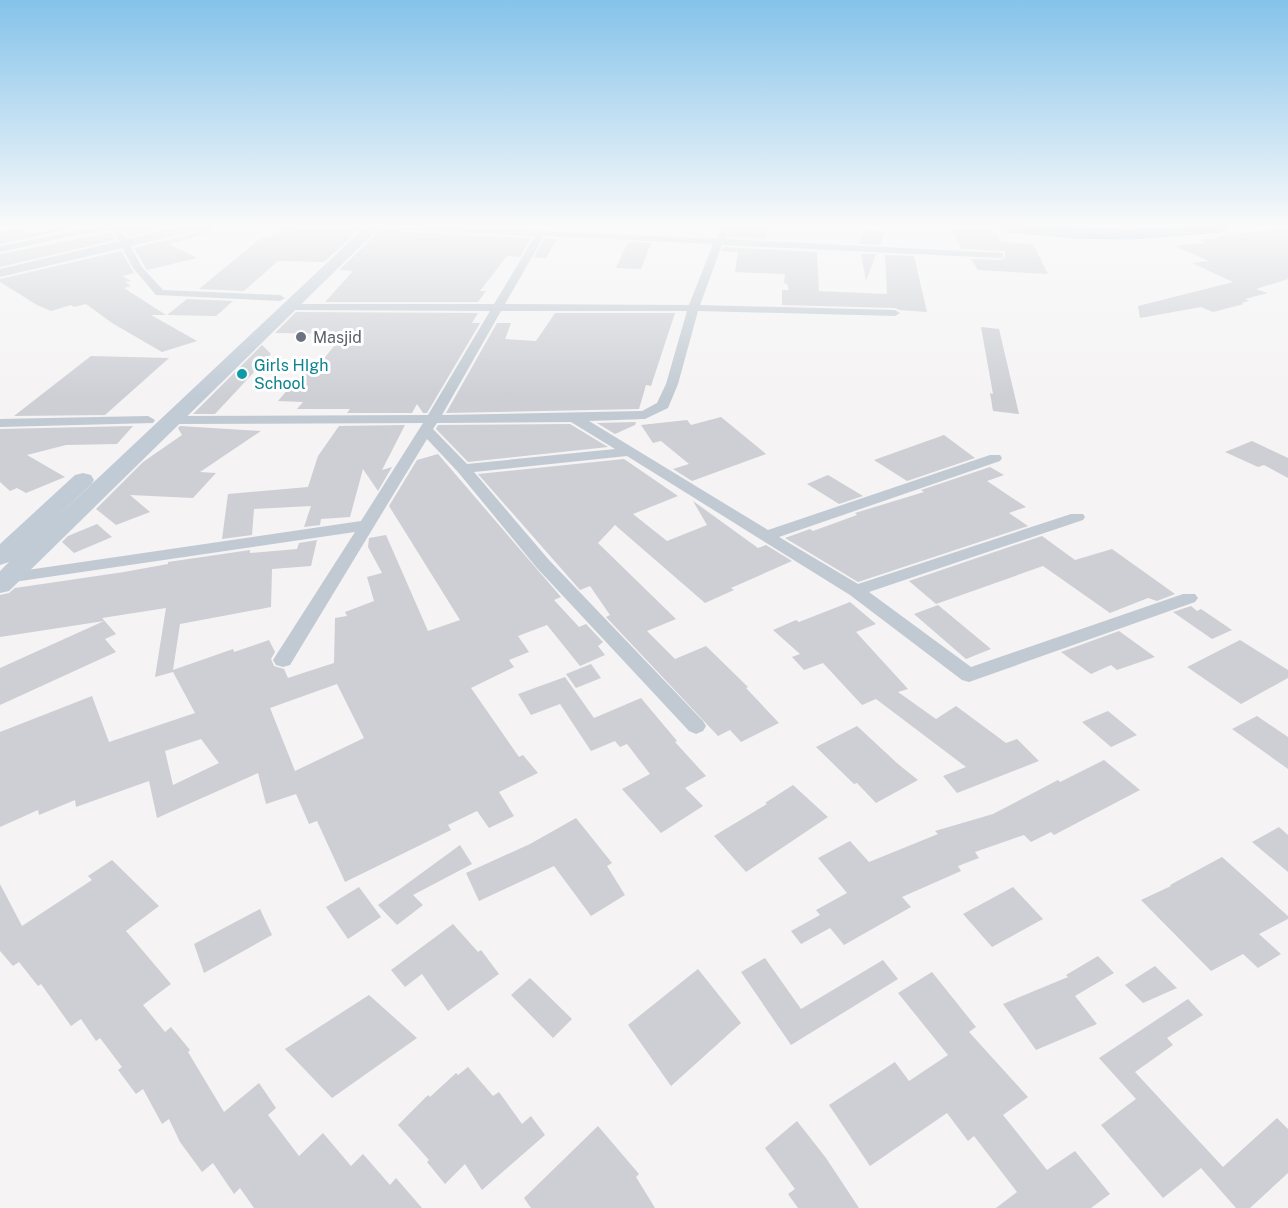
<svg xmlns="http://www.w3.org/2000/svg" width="1288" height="1208" font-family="'Public Sans',sans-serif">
<rect width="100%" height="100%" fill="#f5f3f3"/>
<g fill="#cdcfd5" fill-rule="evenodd">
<polygon points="68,227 72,229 0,244 0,232 18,228 29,234"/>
<polygon points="123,227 169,227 128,237"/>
<polygon points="203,227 211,227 211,233 169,244 197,258 147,270 134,248 196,233"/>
<polygon points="281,227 361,228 324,262 278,261 244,291 199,289 262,237 270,237"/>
<polygon points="731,227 769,227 766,239 728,237"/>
<polygon points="1288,228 1288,279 1256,289 1268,293 1245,299 1249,301 1241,303 1244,304 1213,312 1201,307 1140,318 1138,306 1233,282 1192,263 1209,261 1175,246 1206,243 1201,240 1222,237 1218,236"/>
<polygon points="382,229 396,229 401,232 531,238 520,257 507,256 480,291 486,291 478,302 325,302 353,271 339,270"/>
<polygon points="952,229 994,230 1001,242 1033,244 1048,274 978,270 971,259 1001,260 1005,258 1005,251 961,249"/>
<polygon points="864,230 885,232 880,245 859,244"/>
<polygon points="112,232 116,240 0,267 0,254"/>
<polygon points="545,238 557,239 546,258 534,257"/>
<polygon points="628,242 651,243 641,269 616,268"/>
<polygon points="724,247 817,252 819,291 887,294 885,255 914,256 927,312 900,310 895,308 782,305 782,290 789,290 787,284 784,283 785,274 735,272 738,252 722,251"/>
<polygon points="121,251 134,273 122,276 131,281 125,282 131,286 124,288 166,315 151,315 197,341 162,352 112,323 86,304 74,307 71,305 51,311 37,305 0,282 0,279"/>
<polygon points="861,254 876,254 866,281"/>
<polygon points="187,299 233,301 216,316 167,315"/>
<polygon points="296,312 478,313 472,323 480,323 427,413 423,413 417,404 412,413 347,413 350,409 297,409 303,402 278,401 307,367 317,367 344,334 275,333"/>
<polygon points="555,313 675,313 651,386 646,385 639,409 446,413 497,323 511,323 505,339 536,341"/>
<polygon points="981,327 999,329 1019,414 993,411 990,393 993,394"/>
<polygon points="262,345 271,354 215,414 193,414"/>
<polygon points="91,356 169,358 105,415 14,416"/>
<polygon points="721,417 766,454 692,481 673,469 689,464 661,441 653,443 641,425 687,420 691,425"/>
<polygon points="636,422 635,425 615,434 597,423"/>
<polygon points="570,424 608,447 468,462 436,429 438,425"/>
<polygon points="405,425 382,470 392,467 378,491 363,469 350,517 321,519 320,525 304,527 311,506 254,509 252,535 222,539 228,494 308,487 318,456 339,426"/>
<polygon points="133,426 117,444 66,445 27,455 65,477 26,493 17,488 10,491 0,482 0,429"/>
<polygon points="180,426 261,431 200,472 216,473 193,498 130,495 150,512 116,525 96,509 143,462 182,435 178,428"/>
<polygon points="944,435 975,458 907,481 874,460"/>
<polygon points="1252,441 1288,458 1288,478 1264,465 1258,467 1225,452"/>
<path d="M 438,454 L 561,597 L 554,600 L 579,627 L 586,624 L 603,642 L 598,646 L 605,655 L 580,666 L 547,625 L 518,636 L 529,652 L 509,660 L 514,667 L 471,688 L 519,757 L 523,755 L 538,773 L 499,792 L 514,816 L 489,828 L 477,811 L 448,825 L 451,830 L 345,882 L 317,821 L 309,824 L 296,794 L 266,804 L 258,773 L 157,818 L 149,781 L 76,807 L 75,800 L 39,815 L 38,810 L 0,827 L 0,732 L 92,696 L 109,742 L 195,713 L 173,672 L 155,677 L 166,608 L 102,618 L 116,634 L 105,639 L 116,652 L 0,705 L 0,668 L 104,621 L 0,637 L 0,595 L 9,593 L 15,588 L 124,572 L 168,564 L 168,562 L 250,550 L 250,553 L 297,549 L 299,543 L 317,540 L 311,566 L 272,569 L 271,607 L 180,624 L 173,670 L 233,649 L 234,652 L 269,640 L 275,652 L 271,659 L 274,666 L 284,669 L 288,678 L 303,673 L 334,663 L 335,618 L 347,616 L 345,612 L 374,601 L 367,577 L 382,573 L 368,547 L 369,538 L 386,535 L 428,631 L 460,620 L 389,506 L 417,460 ZM 337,684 L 364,738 L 295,771 L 270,708 ZM 201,739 L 219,763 L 173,785 L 165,751 Z"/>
<polygon points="624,459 678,496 633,514 667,541 707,525 693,501 758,548 766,545 792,561 731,588 734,590 705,603 615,525 598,543 676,619 647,631 675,659 706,646 748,687 746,688 779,723 741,742 730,730 718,736 606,617 610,615 590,586 580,590 478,474"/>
<polygon points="990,467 1004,475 987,481 1026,507 1009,513 1028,526 858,582 785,538 810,529 813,531 857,515 855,513 924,492 921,490"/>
<polygon points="828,475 863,496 839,504 807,484"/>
<polygon points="97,524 112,537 74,553 62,542 68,536"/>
<polygon points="1042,536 1075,560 1112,549 1175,594 1157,601 1148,598 1110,613 1043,566 936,604 909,581"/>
<polygon points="850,602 876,624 856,632 908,689 898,692 936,719 956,706 1006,743 1017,739 1039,761 957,793 943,776 966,767 876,699 862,705 823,663 804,670 792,657 800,654 773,630 796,620 799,622"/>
<polygon points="938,605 991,649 966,659 914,614"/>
<polygon points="1191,606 1197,611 1201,609 1232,630 1212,639 1173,612"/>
<polygon points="1119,631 1155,657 1117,670 1111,665 1091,674 1061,652"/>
<polygon points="1240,640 1288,670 1288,678 1241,704 1187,667"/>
<polygon points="591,664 601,678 576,688 566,674"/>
<polygon points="565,677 594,718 641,698 677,741 675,742 706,776 685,788 703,806 661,833 622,789 650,774 627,744 620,747 615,741 591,751 560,704 531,715 518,694"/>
<polygon points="1108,711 1137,735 1111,747 1082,722"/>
<polygon points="1257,716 1288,737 1288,769 1232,729"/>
<polygon points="857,726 898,764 918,780 876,803 857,783 854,784 816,747"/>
<polygon points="1104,760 1140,790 1054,835 1051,832 1031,842 1024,835 975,852 979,858 958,866 961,871 902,897 911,907 844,945 830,928 801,944 791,931 820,915 816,910 847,893 818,858 850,841 869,862 938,834 935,831 993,814 1058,780 1060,782"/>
<polygon points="793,785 828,817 746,872 714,836 767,804 765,803"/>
<polygon points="576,818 612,863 607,866 625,895 591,916 554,866 479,901 466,873 530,844"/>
<polygon points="1279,827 1288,835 1288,872 1252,842"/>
<polygon points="460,845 472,864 413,895 423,905 397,925 378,905"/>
<polygon points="1222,857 1288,916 1288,919 1259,934 1281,954 1258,968 1243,954 1211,971 1141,900 1171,886 1170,885"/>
<polygon points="112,860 159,906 126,931 171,984 143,1005 165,1032 171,1027 190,1050 188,1052 224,1112 259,1083 276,1108 268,1115 299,1156 323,1133 351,1166 363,1154 390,1185 396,1178 422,1208 254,1208 240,1188 234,1194 213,1163 202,1172 180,1142 169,1119 162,1124 143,1089 136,1094 118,1070 122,1067 100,1038 96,1041 81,1019 71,1026 41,984 38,986 19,962 13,966 0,951 0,884 22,926 92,880 88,876"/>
<polygon points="359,887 381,917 348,939 326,907"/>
<polygon points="1013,887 1043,919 992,947 963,914"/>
<polygon points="260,909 272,935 204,973 194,944"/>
<polygon points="453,924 478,952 481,950 499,974 448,1011 422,974 405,987 391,970"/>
<polygon points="1098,956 1114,973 1075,996 1097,1024 1036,1050 1003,1004 1068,977 1066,975"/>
<polygon points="765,958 801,1009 883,960 898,979 791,1045 741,972"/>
<polygon points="1155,966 1177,988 1143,1003 1125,985"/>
<polygon points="698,969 741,1023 671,1086 628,1025"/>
<polygon points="932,972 976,1027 969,1032 1028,1097 1003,1115 1047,1170 1075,1151 1110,1194 1091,1208 996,1208 1017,1192 974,1136 968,1141 947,1113 870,1166 829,1105 895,1062 909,1081 948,1055 898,993"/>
<polygon points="530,978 572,1019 553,1038 511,995"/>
<polygon points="369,995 417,1038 332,1098 285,1049"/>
<polygon points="1188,999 1203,1015 1167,1038 1173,1045 1135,1072 1223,1167 1277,1118 1288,1129 1288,1173 1250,1208 1236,1208 1201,1168 1163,1198 1101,1125 1136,1099 1099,1058"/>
<polygon points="468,1067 493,1096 499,1092 522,1124 531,1116 545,1135 482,1190 465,1164 445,1184 427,1162 429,1160 398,1125 428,1095 430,1097 456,1073 458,1075"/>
<polygon points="797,1121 826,1158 859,1208 798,1208 788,1194 795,1189 765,1148"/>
<polygon points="598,1126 639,1174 636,1177 655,1208 531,1208 524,1198"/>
</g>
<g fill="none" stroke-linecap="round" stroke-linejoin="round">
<g stroke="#7690ad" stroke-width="1">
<polygon id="trunk" points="1003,227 1131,229 1229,227 1221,232 1131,239 1078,238 1011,232"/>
</g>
<g fill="#c1cad2" fill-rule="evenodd">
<polygon points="95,227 120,227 142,267 163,290 280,295 285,298 280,301 156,295 133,268 113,230 67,237 0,252 0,246"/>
<path d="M 397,227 L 460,227 L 716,239 L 721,227 L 729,227 L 725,239 L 1003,253 L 1003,257 L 1000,258 L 722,245 L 700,305 L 895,310 L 900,313 L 895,316 L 698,311 L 678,384 L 668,408 L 645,419 L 589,421 L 768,530 L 990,455 L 1000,455 L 1002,458 L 1000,461 L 779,537 L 858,584 L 1071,514 L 1083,514 L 1085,517 L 1083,520 L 869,592 L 971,667 L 1183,594 L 1195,594 L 1198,598 L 1195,602 L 969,682 L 962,680 L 850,595 L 627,456 L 474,472 L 549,560 L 703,721 L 706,726 L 703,731 L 696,734 L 689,731 L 537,568 L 458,472 L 427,439 L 290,665 L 283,667 L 276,665 L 273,660 L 355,532 L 0,584 L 0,574 L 361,521 L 423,423 L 172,424 L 165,420 L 172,416 L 428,415 L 490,311 L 290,310 L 285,307 L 290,304 L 494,304 L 535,236 L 401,230 ZM 544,236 L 713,244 L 689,305 L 505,304 ZM 501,311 L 687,311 L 666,384 L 657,403 L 642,411 L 442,415 ZM 571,422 L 615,449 L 467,464 L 433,429 L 437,423 Z"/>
<polygon points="148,416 155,420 153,423 0,427 0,419"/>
</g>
<polygon fill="#c1cad2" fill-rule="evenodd" points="179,227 201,227 195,231 0,277 0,269"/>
<polygon fill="#c1cbd6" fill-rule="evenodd" points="365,227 380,227 9,591 0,593 0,571 9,562 0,565 0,544 75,475 83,473 91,475 94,480 91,485 46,527"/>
<use href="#trunk" fill="#9fb4c9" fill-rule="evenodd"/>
</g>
<linearGradient id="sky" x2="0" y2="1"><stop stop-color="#85c3ea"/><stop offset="0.57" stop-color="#fafafa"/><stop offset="1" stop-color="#fafafa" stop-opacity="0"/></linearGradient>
<rect width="1288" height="396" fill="url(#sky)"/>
<circle fill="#6b7280" stroke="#fff" stroke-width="2" cx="301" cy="337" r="6"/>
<circle fill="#0f9aa8" stroke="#fff" stroke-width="2" cx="242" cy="374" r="6"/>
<g text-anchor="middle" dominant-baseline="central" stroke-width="6" stroke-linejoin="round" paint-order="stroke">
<g font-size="16" fill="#5b616d" stroke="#fff" text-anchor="start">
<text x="313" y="337">Masjid</text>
</g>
<g font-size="16" fill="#0d838f" stroke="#fff" text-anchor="start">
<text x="254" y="365">Girls HIgh<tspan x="254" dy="18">School</tspan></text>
</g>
</g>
</svg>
